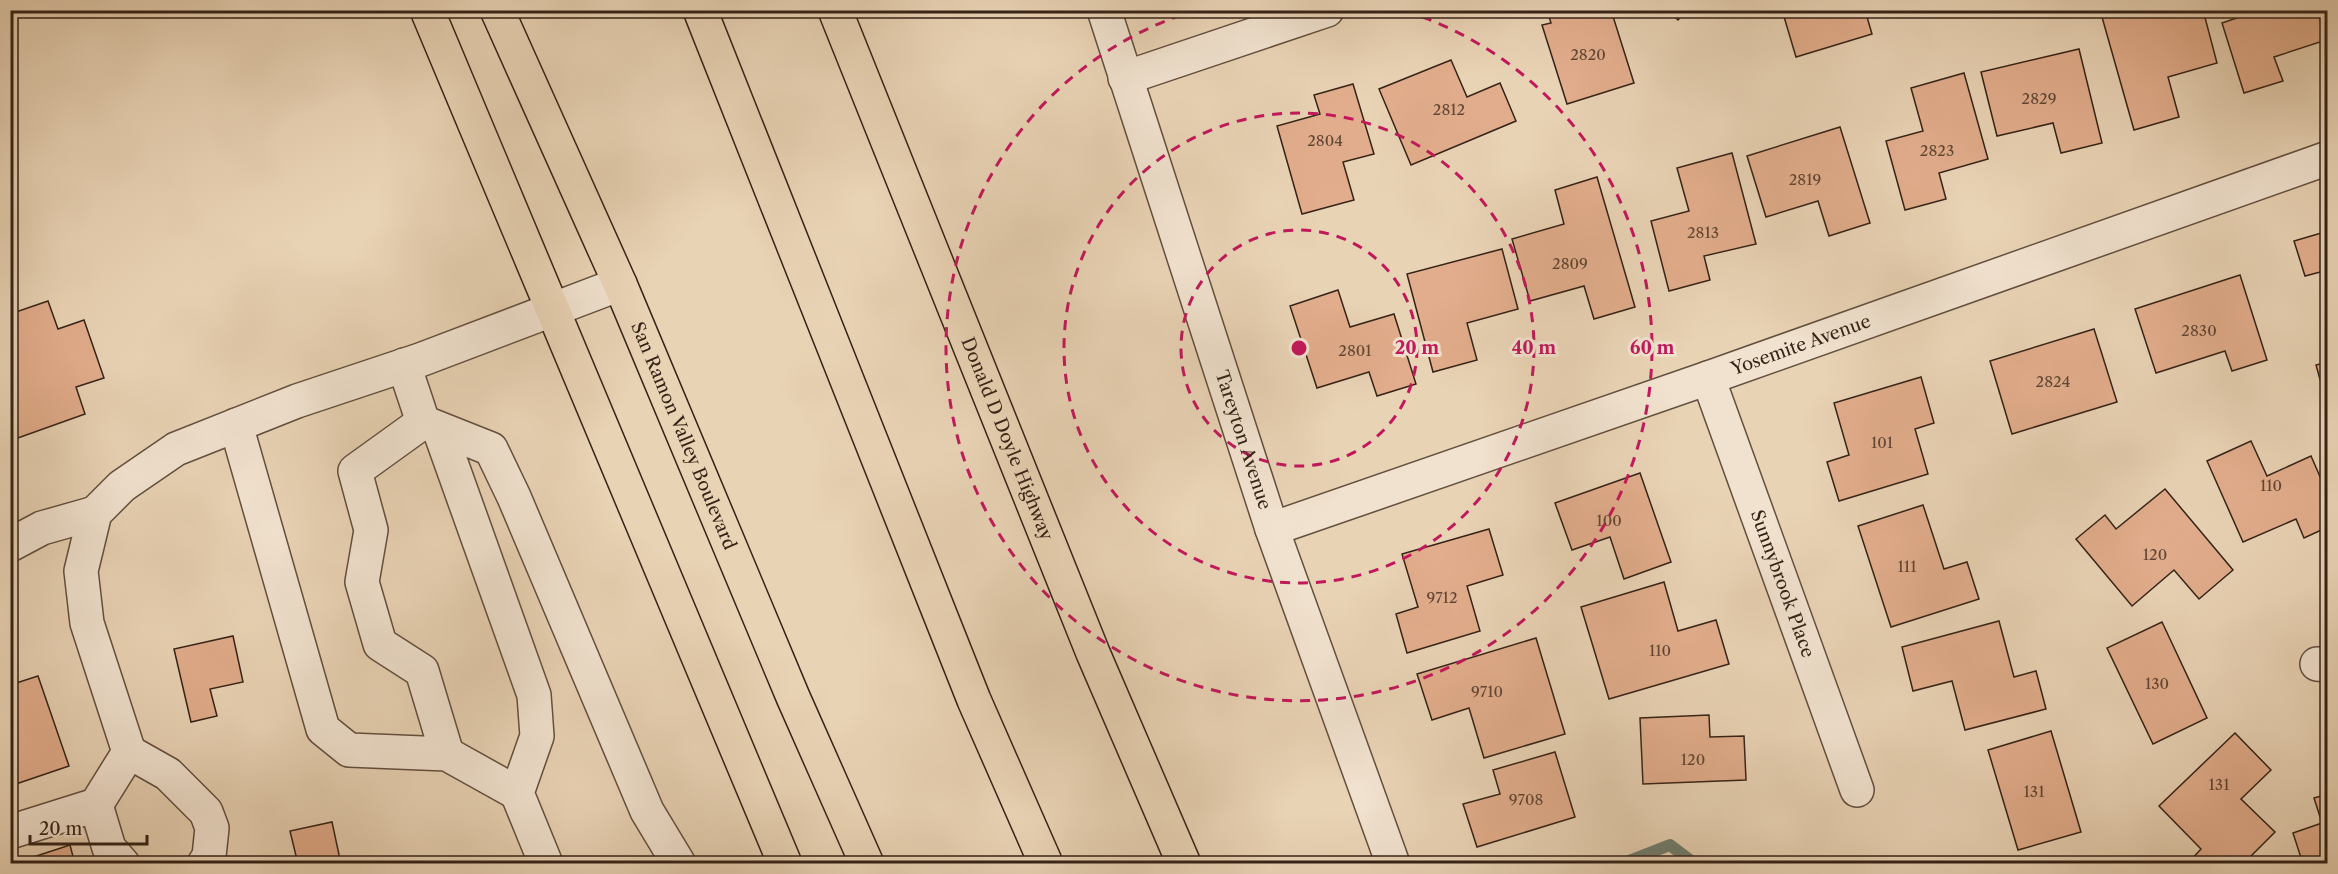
<svg xmlns="http://www.w3.org/2000/svg" width="2338" height="874" font-family="'Libre Caslon Text',serif">
<rect width="100%" height="100%" fill="#e9d3b5"/>
<filter id="stains"><feTurbulence type="fractalNoise" baseFrequency=".00333" numOctaves="4"/><feColorMatrix values="0 0 0 0 .2 0 0 0 0 .09 0 0 0 0 .02 0 0 0 .5 -.17"/></filter>
<radialGradient id="worn" r=".72"><stop offset=".6" stop-color="#630" stop-opacity="0"/><stop offset="1" stop-color="#630" stop-opacity=".3"/></radialGradient>
<g fill="none" stroke-linecap="round" stroke-linejoin="round">
<polyline stroke="#707d6f" stroke-width="12" points="1621,864 1670,845 1695,864"/>
</g>
<g fill="#e2ad8c" stroke="#352317" stroke-width="1.5">
<polygon points="1547,10 1611,10 1634,83 1567,104 1542,25 1551,23"/>
<polygon points="1667,10 1687,10 1678,20"/>
<polygon points="1782,10 1865,10 1872,34 1796,57"/>
<polygon points="2100,10 2134,10 2135,15 2153,10 2203,10 2217,63 2168,77 2179,117 2134,130"/>
<polygon points="2317,10 2326,40 2274,57 2283,81 2244,93 2222,23 2260,10"/>
<polygon points="2079,49 2102,143 2061,153 2053,123 1997,136 1981,72"/>
<polygon points="1451,60 1467,97 1500,83 1516,121 1411,165 1379,89"/>
<polygon points="1964,73 1988,159 1939,173 1946,199 1905,210 1886,141 1923,131 1911,88"/>
<polygon points="1353,84 1374,154 1343,162 1354,200 1302,214 1277,126 1320,114 1314,95"/>
<polygon points="1840,127 1870,223 1829,236 1818,201 1766,217 1747,156"/>
<polygon points="1732,153 1756,244 1704,256 1710,280 1669,291 1651,221 1689,211 1677,168"/>
<polygon points="1597,177 1635,307 1594,319 1584,286 1530,301 1512,239 1564,224 1555,190"/>
<polygon points="2328,231 2328,270 2305,276 2294,241"/>
<polygon points="1502,249 1518,309 1467,323 1477,360 1433,372 1407,274"/>
<polygon points="2240,275 2267,360 2232,371 2225,351 2156,373 2135,309"/>
<polygon points="1338,290 1350,327 1394,314 1416,384 1377,396 1369,372 1317,388 1290,306"/>
<polygon points="48,301 58,329 84,320 104,378 76,387 85,414 15,439 10,426 10,314"/>
<polygon points="2094,329 2117,402 2012,434 1990,361"/>
<polygon points="2328,362 2328,401 2326,401 2316,365"/>
<polygon points="1921,377 1934,423 1915,429 1928,474 1839,501 1827,462 1849,455 1834,403"/>
<polygon points="2251,441 2267,476 2311,456 2328,495 2328,527 2304,538 2296,519 2243,542 2207,461"/>
<polygon points="1640,473 1671,562 1624,579 1610,537 1572,550 1555,503"/>
<polygon points="2165,489 2233,570 2199,599 2174,570 2132,606 2076,539 2105,515 2116,529"/>
<polygon points="1923,505 1944,569 1967,562 1979,599 1891,627 1858,526"/>
<polygon points="1489,529 1503,575 1467,586 1480,631 1407,653 1396,614 1418,607 1402,554"/>
<polygon points="1664,582 1678,631 1716,620 1729,664 1609,699 1581,607"/>
<polygon points="1999,621 2014,677 2036,671 2046,709 1965,730 1952,681 1913,691 1902,647"/>
<polygon points="2162,622 2207,718 2153,744 2107,648"/>
<polygon points="233,636 243,682 210,689 217,716 191,722 174,649"/>
<polygon points="1536,638 1565,734 1484,758 1469,708 1432,720 1417,674"/>
<polygon points="38,676 69,766 13,785 10,778 10,685"/>
<polygon points="1709,715 1710,737 1744,736 1746,780 1643,784 1640,718"/>
<polygon points="2051,731 2081,832 2018,850 1988,750"/>
<polygon points="2235,733 2271,770 2241,799 2275,832 2243,864 2187,864 2201,849 2159,806"/>
<polygon points="1555,752 1575,817 1477,847 1463,804 1500,794 1493,770"/>
<polygon points="2328,794 2328,864 2303,864 2293,833 2322,823 2314,798"/>
<polygon points="332,822 341,864 298,864 290,831"/>
<polygon points="70,845 75,864 12,864"/>
</g>
<g fill="none" stroke-linecap="round" stroke-linejoin="round">
<g stroke="#624f3e" stroke-width="36">
<g id="minor">
<path id="s1" d="M 1104,10 L 1272,529 L 1393,864"/>
<polyline points="1125,78 1327,10"/>
<polyline points="404,365 423,422 491,449 514,497 647,811 679,864"/>
<path id="s2" d="M 1708,378 L 1857,790"/>
<polyline points="423,422 355,471 371,530 362,582 380,644 422,671 447,754"/>
<polyline points="236,425 323,729 349,750 447,754 517,793"/>
<polyline points="439,429 534,695 537,736 517,793 546,864"/>
<path id="s3" d="M 1272,529 L 1708,378 L 2328,158"/>
<polyline points="10,545 42,528 95,513"/>
<polyline points="2317,664 2328,665"/>
<polyline points="129,752 168,774 206,812 212,828 209,856 204,864"/>
<polyline points="96,805 109,848 123,864"/>
<polyline points="10,832 96,805 129,752 87,623 81,571 95,513 122,486 176,449 297,401 420,360 620,284"/>
</g>
</g>
<g stroke="#352317" stroke-width="36">
<g id="major">
<polyline points="427,10 785,864"/>
<path id="s4" d="M 497,10 L 620,284 L 793,697 L 867,864"/>
</g>
</g>
<g stroke="#352317" stroke-width="36">
<g id="highway">
<polyline points="700,10 974,700 1046,864"/>
<path id="s5" d="M 835,10 L 1093,653 L 1184,864"/>
</g>
</g>
<use href="#minor" stroke="#f1e2cf" stroke-width="33"/>
<use href="#major" stroke="#e9d3b5" stroke-width="33"/>
<use href="#highway" stroke="#e9d3b5" stroke-width="33"/>
</g>
<g fill="none" stroke="#c2185b" stroke-width="3" stroke-dasharray="10 8">
<circle cx="1299" cy="348" r="118"/>
<circle cx="1299" cy="348" r="235"/>
<path d="M1405 11A353 353 0 1 1 1193 11"/>
</g>
<g text-anchor="middle" dominant-baseline="central" stroke-width="6" stroke-linejoin="round" paint-order="stroke">
<g font-size="15" fill="#604634">
<text x="1588" y="54">2820</text>
<text x="2039" y="98">2829</text>
<text x="1449" y="109">2812</text>
<text x="1325" y="140">2804</text>
<text x="1937" y="150">2823</text>
<text x="1805" y="179">2819</text>
<text x="1703" y="232">2813</text>
<text x="1570" y="263">2809</text>
<text x="2199" y="330">2830</text>
<text x="1355" y="350">2801</text>
<text x="2053" y="381">2824</text>
<text x="1882" y="442">101</text>
<text x="2271" y="485">110</text>
<text x="1609" y="520">100</text>
<text x="2155" y="554">120</text>
<text x="1907" y="566">111</text>
<text x="1442" y="597">9712</text>
<text x="1660" y="650">110</text>
<text x="2157" y="683">130</text>
<text x="1487" y="691">9710</text>
<text x="1693" y="759">120</text>
<text x="2219" y="784">131</text>
<text x="2034" y="791">131</text>
<text x="1526" y="799">9708</text>
</g>
<g font-size="18" fill="#352317" stroke="#f1e2cf">
<text stroke="none"><textPath href="#s3" startOffset="560">Yosemite Avenue</textPath></text>
<text stroke="none"><textPath href="#s4" startOffset="465">San Ramon Valley Boulevard</textPath></text>
<text stroke="none"><textPath href="#s5" startOffset="462">Donald D Doyle Highway</textPath></text>
<text stroke="none"><textPath href="#s1" startOffset="452">Tareyton Avenue</textPath></text>
<text stroke="none"><textPath href="#s2" startOffset="219">Sunnybrook Place</textPath></text>
</g>
</g>
<circle cx="1299" cy="348" r="9" fill="#c2185b" stroke="#f1e2cf" stroke-width="3"/>
<g font-size="18" text-anchor="middle" font-weight="bold" fill="#c2185b" stroke="#f1e2cf" stroke-width="6" stroke-linejoin="round" paint-order="stroke">
<text x="1417" y="354">20 m</text>
<text x="1534" y="354">40 m</text>
<text x="1652" y="354">60 m</text>
</g>
<rect width="2338" height="874" fill="none" stroke="#e9d3b5" stroke-width="36"/>
<rect x="12" y="12" width="2314" height="850" fill="none" stroke="#352317" stroke-width="3"/>
<rect x="18" y="18" width="2302" height="838" fill="none" stroke="#352317" stroke-width="1.5"/>
<path d="M30 835v9h117v-9" fill="none" stroke="#352317" stroke-width="3"/>
<text x="39" y="835" font-size="18" fill="#352317" stroke="#f1e2cf" stroke-width="4.5" paint-order="stroke">20 m</text>
<rect width="100%" height="100%" filter="url(#stains)"/>
<rect width="100%" height="100%" fill="url(#worn)"/>
</svg>
